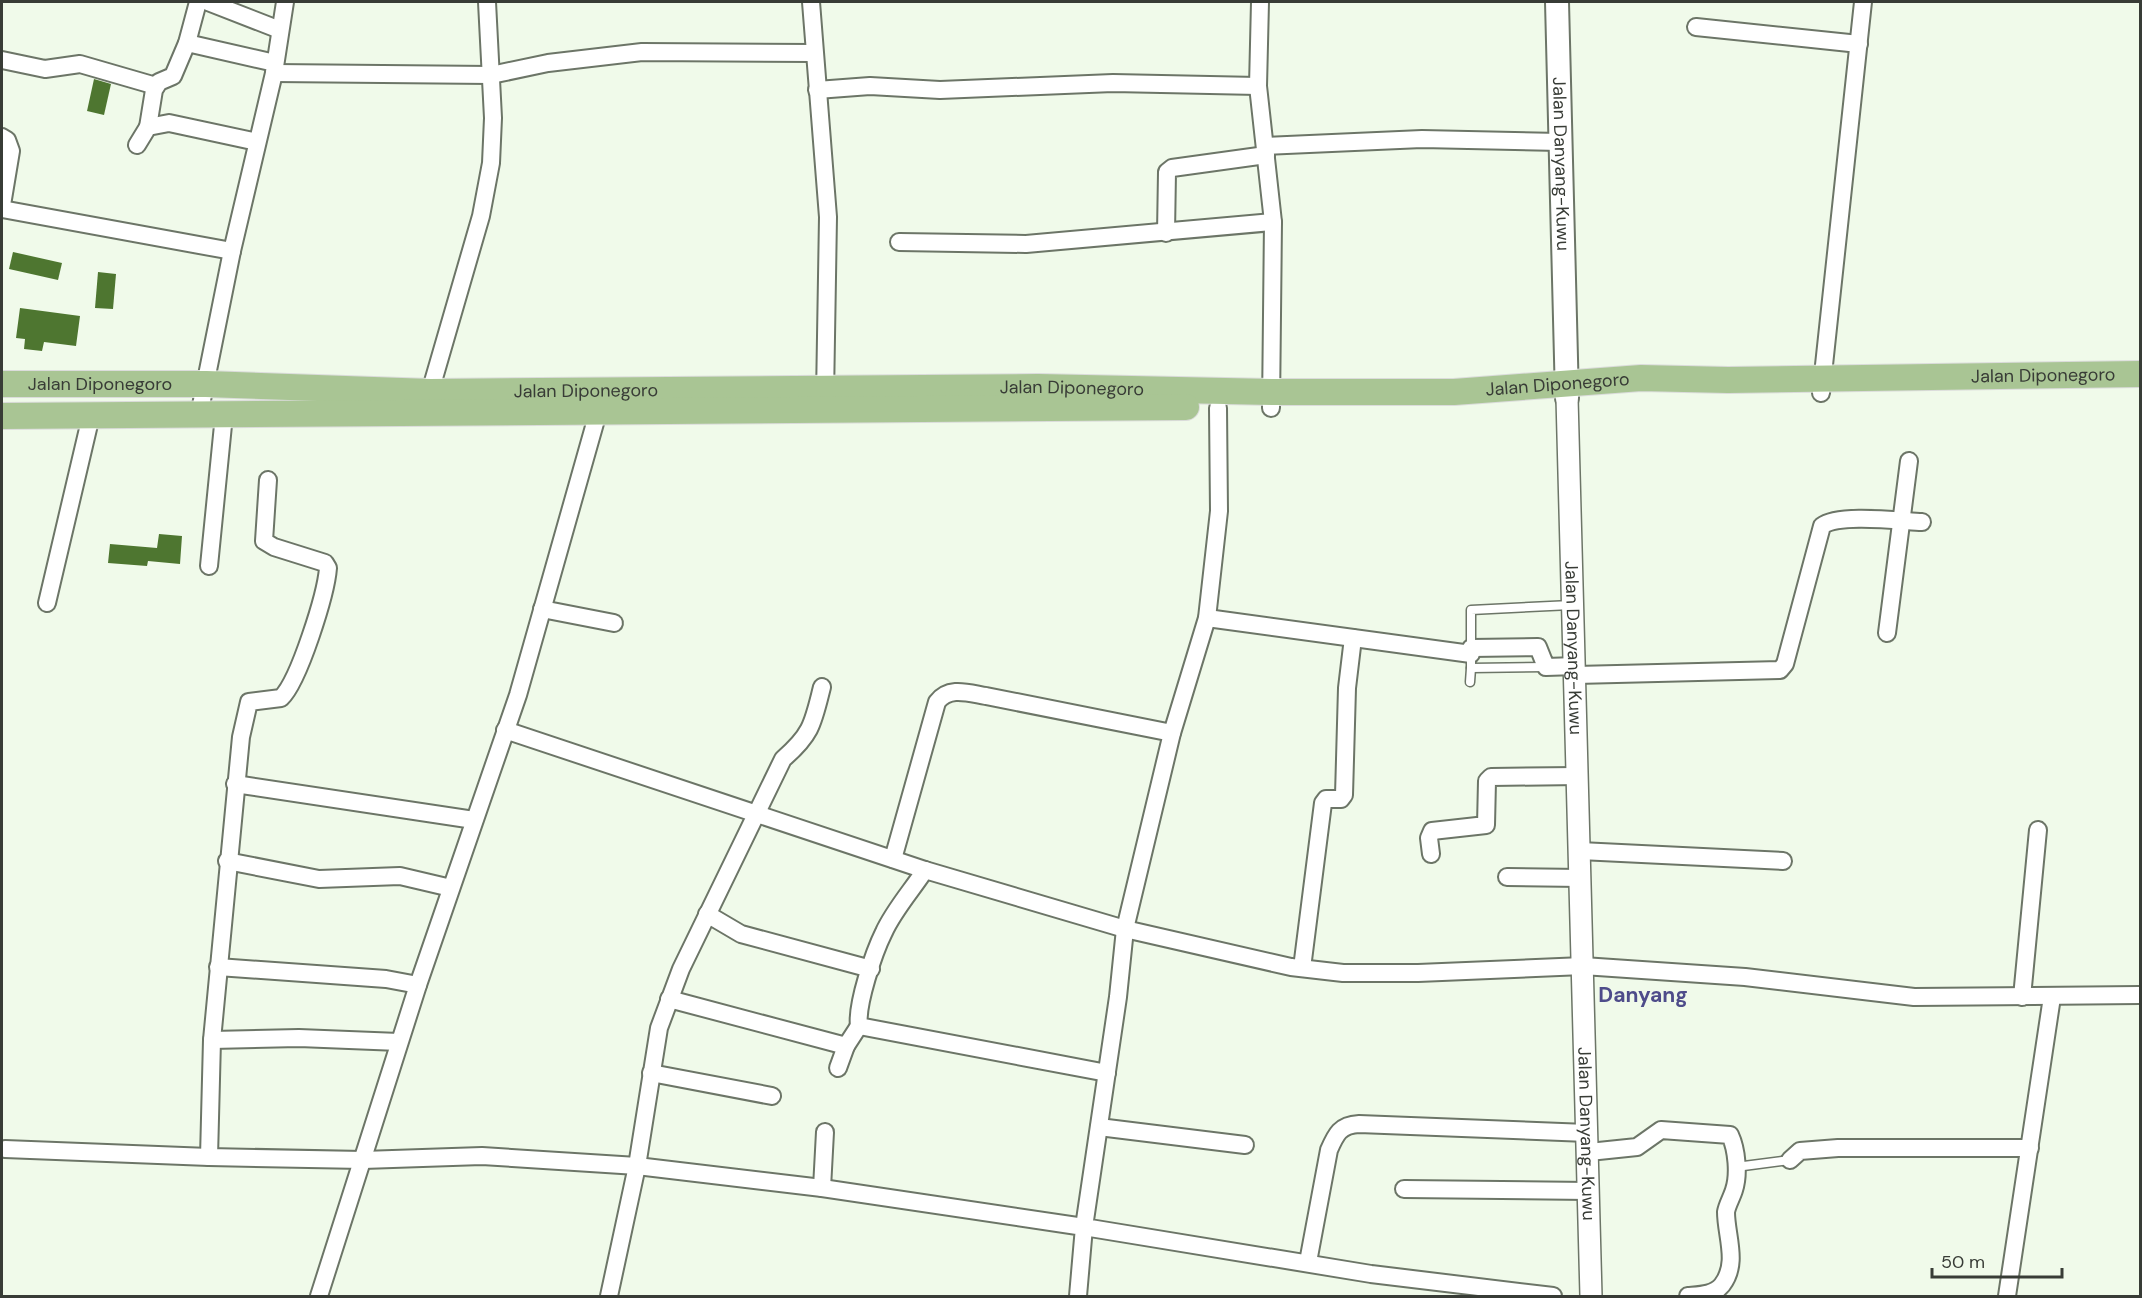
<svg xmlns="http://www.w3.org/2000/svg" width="2142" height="1298" font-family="'DM Sans',sans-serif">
<rect width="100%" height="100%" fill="#f0faea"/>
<g fill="#4e7630">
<polygon points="94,79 111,84 104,115 87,111"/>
<polygon points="13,252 62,263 58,280 9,269"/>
<polygon points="98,272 116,274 113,309 95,308"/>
<polygon points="20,308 80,316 76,346 44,342 42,351 24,349 25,339 16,338"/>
<polygon points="159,534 182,536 180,564 148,561 147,566 108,563 110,544 157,548"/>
</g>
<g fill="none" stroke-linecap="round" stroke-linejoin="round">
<g stroke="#6c7567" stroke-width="11">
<g id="service">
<polyline points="1546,667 1471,668 1471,610 1571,605"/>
<polyline points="1470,682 1471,668"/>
<polyline points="1736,1167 1790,1160"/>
</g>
</g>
<g stroke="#6c7567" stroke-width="20">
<g id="minor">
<polyline points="208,2 280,30"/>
<polyline points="811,2 828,217 825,397"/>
<polyline points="1260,2 1258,86 1273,222 1271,408"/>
<polyline points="1696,27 1859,44"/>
<polyline points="187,43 275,63"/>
<polyline points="2,60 45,69 80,64 156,86"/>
<polyline points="274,73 491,75 548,63 642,52 814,53"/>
<polyline points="817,90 870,86 940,90 1113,83 1258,86"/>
<polyline points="148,127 154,90 159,82 173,76 187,43 198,2"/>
<polyline points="2,137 7,140 11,151 2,205"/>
<polyline points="137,145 148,127 169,123 257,142"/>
<polyline points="1266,146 1422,139 1560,142"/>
<polyline points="2,209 232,251"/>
<polyline points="1166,233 1167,172 1172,168 1266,155"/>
<polyline points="899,242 1026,244 1273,222"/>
<polyline points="430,392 481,216 491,163 493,118 487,2"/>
<polyline points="1821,393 1863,2"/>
<polyline points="1218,408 1219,511 1207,618 1172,733 1125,929 1118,997 1084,1227 1371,1274 1553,1296"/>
<polyline points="199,415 232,251 274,73 285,2"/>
<path d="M 268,480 L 264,541 L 274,547 L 325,563 L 328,568 C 326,594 299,681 281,698 L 249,702 L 241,737 L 212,1040 L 209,1157 L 363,1160 L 482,1156 L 637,1166 L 822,1188 L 1084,1227 L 1078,1296"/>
<polyline points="209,566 224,415"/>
<polyline points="47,603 91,416"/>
<polyline points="542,609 614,623"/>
<polyline points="1207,618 1471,654"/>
<polyline points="1887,633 1909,461"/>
<polyline points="1471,648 1538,647 1546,667 1576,666"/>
<path d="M 1576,675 L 1780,670 L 1785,664 L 1789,649 L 1822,526 C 1838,513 1900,521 1922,522"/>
<polyline points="505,730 925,870 1125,929 1291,967 1343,973 1418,973 1583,966 1745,977 1914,997 2140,995"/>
<polyline points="235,784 474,820"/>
<polyline points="1580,851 1783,861"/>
<polyline points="1431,854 1429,838 1432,831 1486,825 1487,781 1491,777 1579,776"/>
<path d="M 893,859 L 937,702 C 949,686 968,693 986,696 L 1172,733"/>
<polyline points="227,861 319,879 400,876 451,888"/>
<path d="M 925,870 C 912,890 894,910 884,932 C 874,952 856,1005 859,1026 L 1107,1073"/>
<polyline points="1507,877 1581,878"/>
<polyline points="707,914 741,934 871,969"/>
<polyline points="218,967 386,979 418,985"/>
<polyline points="1302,968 1323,803 1326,799 1341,799 1344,795 1347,688 1353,638"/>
<polyline points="2022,997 2038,830"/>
<polyline points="669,999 846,1046 859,1026"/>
<polyline points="212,1040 299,1038 399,1042"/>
<polyline points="838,1068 846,1046"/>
<polyline points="651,1073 772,1096"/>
<polyline points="1099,1127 1245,1145"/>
<polyline points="5,1149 209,1157"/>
<path d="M 1589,1152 L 1637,1147 L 1661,1130 L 1730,1135 C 1737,1150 1739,1175 1734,1190 C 1732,1197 1727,1205 1726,1212 C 1726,1236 1739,1263 1722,1285 C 1714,1295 1699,1295 1688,1296"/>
<polyline points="1790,1160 1800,1151 1838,1148 2030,1148"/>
<polyline points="822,1188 825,1132"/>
<polyline points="1404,1189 1589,1191"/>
<path d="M 1308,1262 L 1329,1150 C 1336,1134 1340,1125 1359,1124 L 1587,1133"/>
<polyline points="319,1296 418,985 518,695 601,402"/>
<path d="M 609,1296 L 637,1166 L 659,1028 L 681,969 L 783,759 C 812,734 813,723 822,687"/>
<polyline points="2007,1296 2052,997"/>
</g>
</g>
<g stroke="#6c7567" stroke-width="24">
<g id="tertiary">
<path id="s1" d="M 1567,398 L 1591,1296"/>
</g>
</g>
<g stroke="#6c7567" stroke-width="26">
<g id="secondary">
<path id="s2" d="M 1557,2 L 1567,398"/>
</g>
</g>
<g stroke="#dbdcdb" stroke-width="28">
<g id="primary">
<path id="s3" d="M 2,384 L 206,384 L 430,392 L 1038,387 L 1272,392 L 1454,392 L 1641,378 L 1728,380 L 2140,374"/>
<polyline points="2,416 1186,407"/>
</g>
</g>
<use href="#service" stroke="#fff" stroke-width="8"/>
<use href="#minor" stroke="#fff" stroke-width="16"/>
<use href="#tertiary" stroke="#fff" stroke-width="21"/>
<use href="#secondary" stroke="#fff" stroke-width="22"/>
<use href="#primary" stroke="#a9c594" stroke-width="26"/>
</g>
<g text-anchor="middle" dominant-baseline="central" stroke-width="6" stroke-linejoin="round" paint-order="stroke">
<g font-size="18" fill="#383c36" stroke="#f0faea">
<text stroke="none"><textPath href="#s2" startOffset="162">Jalan Danyang-Kuwu</textPath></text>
<text stroke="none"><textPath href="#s3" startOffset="2042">Jalan Diponegoro</textPath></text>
<text stroke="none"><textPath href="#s3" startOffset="98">Jalan Diponegoro</textPath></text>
<text stroke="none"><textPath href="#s3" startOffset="1556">Jalan Diponegoro</textPath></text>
<text stroke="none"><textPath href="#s3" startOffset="1070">Jalan Diponegoro</textPath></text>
<text stroke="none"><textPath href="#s3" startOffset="584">Jalan Diponegoro</textPath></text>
<text stroke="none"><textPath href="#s1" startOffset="250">Jalan Danyang-Kuwu</textPath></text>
<text stroke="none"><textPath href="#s1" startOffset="736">Jalan Danyang-Kuwu</textPath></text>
</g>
<g font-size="21" font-weight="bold" fill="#4e4c8a" stroke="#f0faea">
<text x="1643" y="995">Danyang</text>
</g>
</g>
<rect width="2142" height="1298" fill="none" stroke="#383c36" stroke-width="6"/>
<path d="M1932 1268v9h130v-9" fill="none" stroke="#383c36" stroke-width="3"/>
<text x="1941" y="1268" font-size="18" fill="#383c36" stroke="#f0faea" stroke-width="4.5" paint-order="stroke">50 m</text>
</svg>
